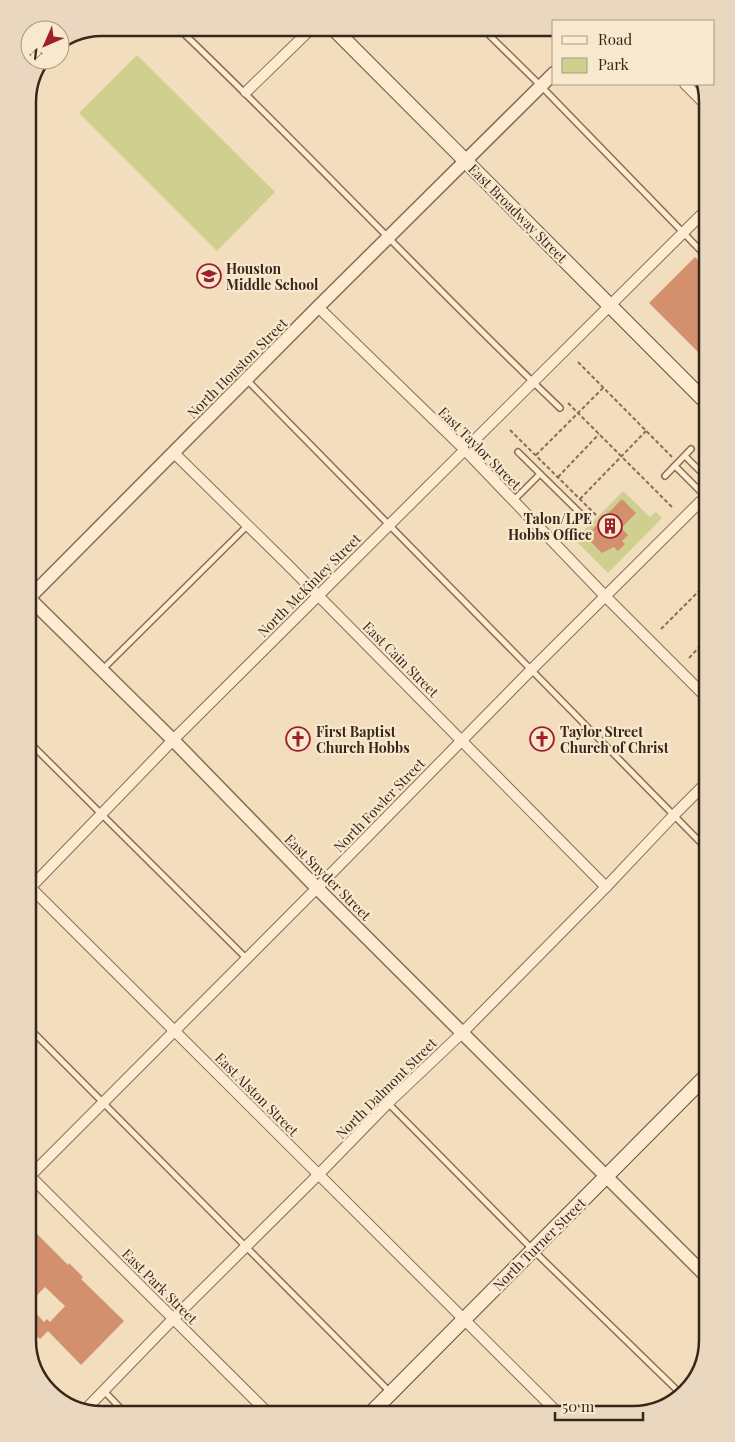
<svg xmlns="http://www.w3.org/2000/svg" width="735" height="1442" font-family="'Playfair Display',serif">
<rect width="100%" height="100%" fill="#f2ddbd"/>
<g fill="#cfd090">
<polygon points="137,55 275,192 217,251 79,113"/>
<polygon points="623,491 650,517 656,512 662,518 608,573 575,540"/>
</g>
<g fill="#d3906f">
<polygon points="695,257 703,265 703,347 698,352 649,303"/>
<polygon points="622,499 636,513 621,528 628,535 622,541 625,544 618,551 614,547 602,553 588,539 595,532 592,530"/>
<polygon points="32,1229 68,1265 69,1263 83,1277 81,1279 124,1321 81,1365 48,1331 40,1339 38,1337 33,1342 33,1310 44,1322 47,1319 50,1322 65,1306 45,1287 33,1299"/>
</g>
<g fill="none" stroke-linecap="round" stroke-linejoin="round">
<g stroke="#8b6c54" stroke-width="8">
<g id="service">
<path d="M 178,28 C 308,152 430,284 560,408"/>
<polyline points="482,28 541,86 703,253"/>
<polyline points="247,380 705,847"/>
<polyline points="518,452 585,518"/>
<polyline points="685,456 704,475"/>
<polyline points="675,466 704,495"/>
<polyline points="665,476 691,449"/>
<polyline points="513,501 540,474"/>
<polyline points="102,670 248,525"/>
<polyline points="30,743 246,958"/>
<polyline points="32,1031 391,1393"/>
<polyline points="388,1103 533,1250 680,1393"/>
<polyline points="104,1391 126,1414"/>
</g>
</g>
<g stroke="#8b6c54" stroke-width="12">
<g id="minor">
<polyline points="685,84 702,101"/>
<polyline points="246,92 312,28"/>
<polyline points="318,307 464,449 605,596 705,696"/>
<polyline points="174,453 287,564 606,887"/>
<polyline points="31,887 173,740 703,213"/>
<polyline points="31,888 555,1410"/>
<polyline points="32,1174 317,888 531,670 704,498"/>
<polyline points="32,1178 268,1413"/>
<polyline points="687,1387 695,1379"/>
<polyline points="85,1410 173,1319 319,1174 388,1103 462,1033 606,887 674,815 705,784"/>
</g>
</g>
<g stroke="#8b6c54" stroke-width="15">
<g id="tertiary">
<polyline points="30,597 318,307 554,73"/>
<polyline points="30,599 173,740 317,888 707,1277"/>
</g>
</g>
<g stroke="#6c4d38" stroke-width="16">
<g id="secondary">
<polyline points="333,28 703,399"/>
<polyline points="372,1412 706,1076"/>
</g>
</g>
<g stroke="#8b6c54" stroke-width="2" stroke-dasharray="4 2.5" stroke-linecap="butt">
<polyline points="578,362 672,457"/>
<polyline points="568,403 672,507"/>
<polyline points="510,430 597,516"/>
<polyline points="536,455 603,388"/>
<polyline points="558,477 599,434"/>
<polyline points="580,499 646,431"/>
<polyline points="661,629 704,586"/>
<polyline points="689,658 704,642"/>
</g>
<use href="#service" stroke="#fcebd0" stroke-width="5"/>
<use href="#minor" stroke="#fcebd0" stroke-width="10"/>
<use href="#tertiary" stroke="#fcebd0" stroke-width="12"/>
<use href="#secondary" stroke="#fcebd0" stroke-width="14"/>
</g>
<defs>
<g id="school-ring" transform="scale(1.25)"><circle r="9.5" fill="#f8e8cd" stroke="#9f1f2c" stroke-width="1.5"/><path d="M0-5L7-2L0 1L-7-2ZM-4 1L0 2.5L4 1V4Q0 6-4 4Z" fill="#9f1f2c"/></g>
<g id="building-ring" transform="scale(1.25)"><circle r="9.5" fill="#f8e8cd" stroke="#9f1f2c" stroke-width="1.5"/><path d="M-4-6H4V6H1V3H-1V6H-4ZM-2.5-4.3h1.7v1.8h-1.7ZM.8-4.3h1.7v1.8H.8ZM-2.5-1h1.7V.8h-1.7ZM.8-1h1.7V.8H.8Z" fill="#9f1f2c"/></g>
<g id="church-ring" transform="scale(1.25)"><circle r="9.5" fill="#f8e8cd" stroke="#9f1f2c" stroke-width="1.5"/><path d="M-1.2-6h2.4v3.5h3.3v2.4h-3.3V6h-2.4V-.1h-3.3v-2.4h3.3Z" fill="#9f1f2c"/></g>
</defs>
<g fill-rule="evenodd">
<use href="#school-ring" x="209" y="276"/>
<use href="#building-ring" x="610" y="526"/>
<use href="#church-ring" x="298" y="739"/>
<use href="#church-ring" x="542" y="739"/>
</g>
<g text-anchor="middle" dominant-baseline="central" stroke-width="4.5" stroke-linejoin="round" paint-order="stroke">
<g font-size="14" fill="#39261b" stroke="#f8e8cd">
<text transform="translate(518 213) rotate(45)">East Broadway Street</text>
<text transform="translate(237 368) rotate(-45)">North Houston Street</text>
<text transform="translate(480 448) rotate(45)">East Taylor Street</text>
<text transform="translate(309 585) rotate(-45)">North McKinley Street</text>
<text transform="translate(401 659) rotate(45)">East Cain Street</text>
<text transform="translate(379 805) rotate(-46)">North Fowler Street</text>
<text transform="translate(328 877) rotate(45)">East Snyder Street</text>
<text transform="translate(386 1088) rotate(-45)">North Dalmont Street</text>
<text transform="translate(257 1094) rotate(45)">East Alston Street</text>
<text transform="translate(539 1244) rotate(-45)">North Turner Street</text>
<text transform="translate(160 1286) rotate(45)">East Park Street</text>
</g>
<g font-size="14" font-weight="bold" fill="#39261b" stroke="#f8e8cd" text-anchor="start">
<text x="226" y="268">Houston<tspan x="226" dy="16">Middle School</tspan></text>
<text x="592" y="518" text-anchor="end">Talon/LPE<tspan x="592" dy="16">Hobbs Office</tspan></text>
<text x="316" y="731">First Baptist<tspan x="316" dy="16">Church Hobbs</tspan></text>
<text x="560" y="731">Taylor Street<tspan x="560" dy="16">Church of Christ</tspan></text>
</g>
</g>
<path d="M0 0H735V1442H0ZM102 36H633A66 66 0 0 1 699 102V1340A66 66 0 0 1 633 1406H102A66 66 0 0 1 36 1340V102A66 66 0 0 1 102 36Z" fill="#e9d8bf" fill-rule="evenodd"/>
<path fill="none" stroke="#39261b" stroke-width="2.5" d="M102 36H633A66 66 0 0 1 699 102V1340A66 66 0 0 1 633 1406H102A66 66 0 0 1 36 1340V102A66 66 0 0 1 102 36Z"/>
<rect x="552" y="20" width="162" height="65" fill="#f8e8cd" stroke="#ac9a86"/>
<rect x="562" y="36" width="25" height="8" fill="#fcebd0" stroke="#ac9a86"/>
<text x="598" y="45" font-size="15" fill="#39261b">Road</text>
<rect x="562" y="58" width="25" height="15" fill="#cfd090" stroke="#ac9a86"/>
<text x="598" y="70" font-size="15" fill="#39261b">Park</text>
<g transform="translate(45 45) rotate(225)"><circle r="24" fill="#f8e8cd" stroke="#ac9a86"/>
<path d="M0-4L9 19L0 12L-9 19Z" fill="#9f1f2c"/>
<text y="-8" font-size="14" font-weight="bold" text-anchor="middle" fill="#39261b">N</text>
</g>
<path d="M555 1412v8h88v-8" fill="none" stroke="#39261b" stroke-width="2.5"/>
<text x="562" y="1412" font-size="15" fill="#39261b" stroke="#f8e8cd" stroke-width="4" paint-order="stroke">50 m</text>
</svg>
